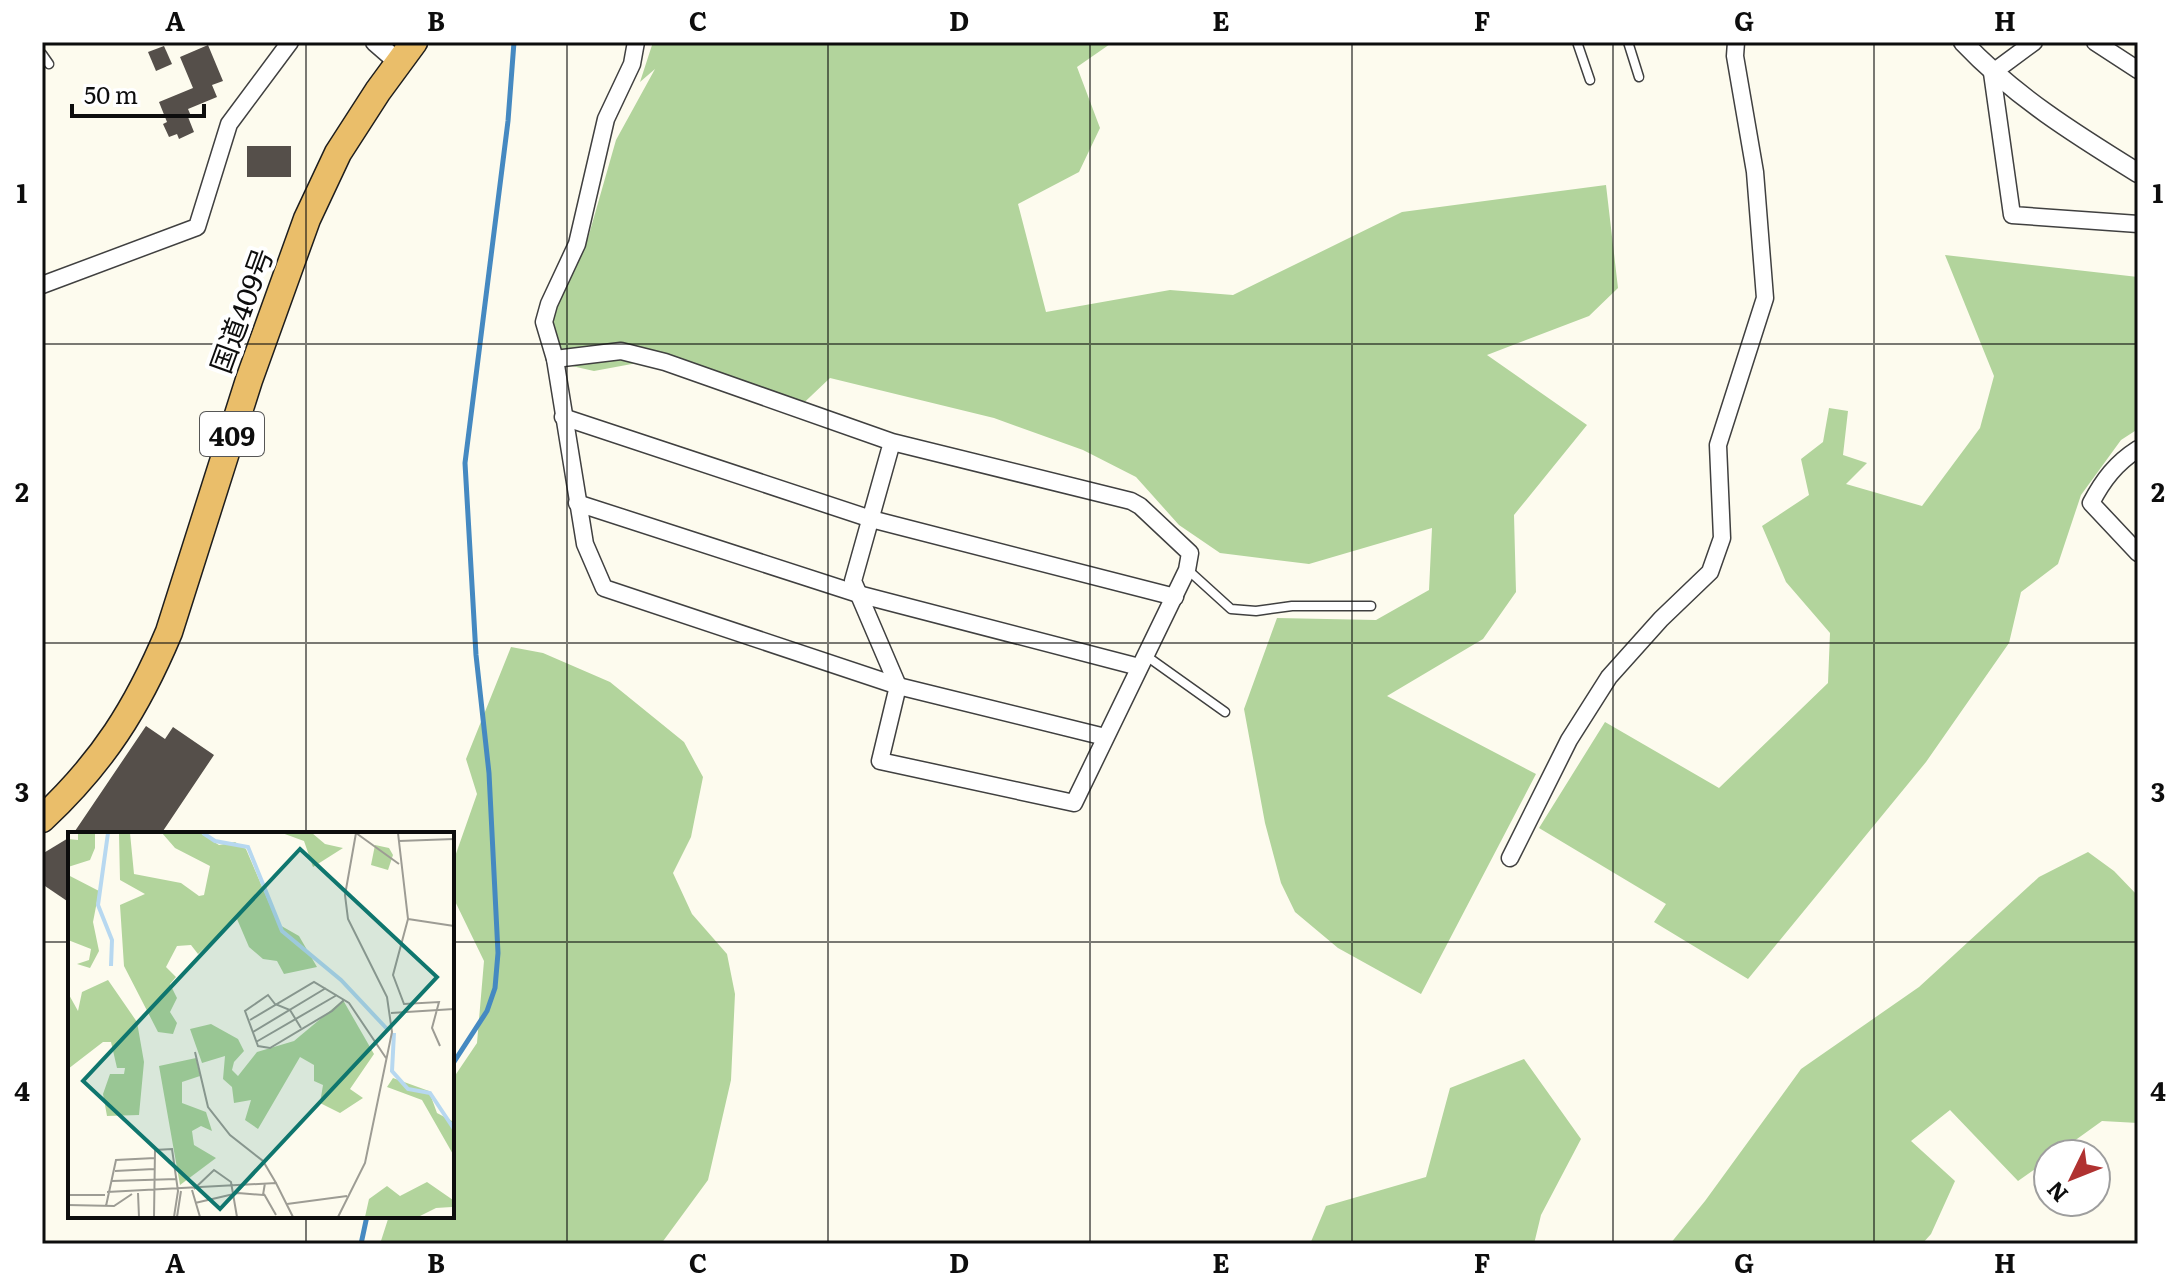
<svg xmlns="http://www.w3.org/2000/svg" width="2180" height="1286" font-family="Literata,'Noto Sans JP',serif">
<rect width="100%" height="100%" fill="#fdfbee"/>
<g fill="#b2d49c">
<polygon points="653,42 1113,42 1077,67 1100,128 1079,172 1018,204 1046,312 1170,290 1233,295 1402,212 1606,185 1618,288 1589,316 1487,355 1587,425 1514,515 1516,592 1483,639 1387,696 1536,774 1421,994 1338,948 1295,912 1281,883 1265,823 1244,709 1277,618 1376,620 1429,590 1432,528 1309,564 1220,553 1179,525 1136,477 1083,450 994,418 830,378 792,414 648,361 594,371 554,362 549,330 566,277 588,238 616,140 655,69 640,82"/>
<polygon points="1945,255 2138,277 2138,429 2121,440 2081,495 2058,564 2021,592 2009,643 1926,762 1748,979 1654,922 1666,904 1539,828 1605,722 1719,788 1828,683 1830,633 1786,582 1762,526 1809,495 1801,459 1823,442 1829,408 1848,411 1843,455 1867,463 1846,484 1922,506 1980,428 1994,376"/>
<polygon points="511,647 543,653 610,682 684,742 703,777 691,837 673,873 692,914 727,954 735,994 731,1080 708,1180 661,1244 380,1244 389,1216 452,1216 452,1080 477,1043 484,961 452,895 452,865 477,794 466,759"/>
<polygon points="2088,852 2114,871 2138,896 2138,1123 2102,1121 2056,1154 2048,1154 2048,1160 2018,1181 1950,1110 1911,1141 1955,1181 1931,1234 1922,1244 1670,1244 1705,1201 1801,1069 1919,987 2039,877"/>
<polygon points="1524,1059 1581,1139 1541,1215 1534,1244 1310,1244 1326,1206 1426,1177 1450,1088"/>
</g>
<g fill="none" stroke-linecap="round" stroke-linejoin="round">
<g stroke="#4589c1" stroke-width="5">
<polyline points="452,1065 487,1011 495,988 498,953 489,773 476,655 465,463 508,121 514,42"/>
<polyline points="361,1244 367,1216"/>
</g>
</g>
<g fill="#554f4a">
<polygon points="208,45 223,81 212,85 217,97 188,109 191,116 188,117 194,132 179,139 177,134 169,137 163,124 167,122 159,102 193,88 180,57"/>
<polygon points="164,46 172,64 156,71 148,52"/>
<rect x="247" y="146" width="44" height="31"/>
<polygon points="146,726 165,739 173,727 214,755 161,834 73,834"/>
<polygon points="70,837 70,903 42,884 42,854"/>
</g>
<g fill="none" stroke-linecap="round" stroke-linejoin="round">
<g stroke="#404040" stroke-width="11">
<g id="service">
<polyline points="1577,42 1590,80"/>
<polyline points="1628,42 1639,77"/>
<polyline points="42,54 49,64"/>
<polyline points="1188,570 1231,609 1256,611 1292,606 1371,606"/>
<polyline points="1145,655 1225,712"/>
</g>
</g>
<g stroke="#404040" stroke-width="19">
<g id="minor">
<polyline points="636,42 632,64 606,119 577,244 549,304 544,322 555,359 585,544 604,588 898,686 1105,737"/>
<polyline points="2034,42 1992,73 2012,215 2138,224"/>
<polyline points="2095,42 2138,70"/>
<polyline points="42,285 197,227 229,124 290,42"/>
<polyline points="555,359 621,351 665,362 892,442 1131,501 1140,506 1190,553 1187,570 1074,803 880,761 898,686 853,581 892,442"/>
<polyline points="563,417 871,519 1175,597"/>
<path d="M 2138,449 C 2116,463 2103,480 2091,503 L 2138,553"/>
<polyline points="577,503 858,594 1139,667"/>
<polyline points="1510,858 1569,740 1609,677 1661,619 1710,572 1722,538 1718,445 1765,298 1755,172 1735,56 1736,42"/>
</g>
</g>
<g stroke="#404040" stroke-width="21">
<g id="tertiary">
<polyline points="375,42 398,62"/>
<path d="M 1963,42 C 2014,96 2075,134 2138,173"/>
</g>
</g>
<g stroke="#1e1e1e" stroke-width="29">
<path id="trunk" d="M 42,819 C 103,762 137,708 169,632 L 249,380 L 307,219 L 338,153 L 378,91 L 414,42"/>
</g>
<use href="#service" stroke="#fff" stroke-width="8"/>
<use href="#minor" stroke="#fff" stroke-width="16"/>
<use href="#tertiary" stroke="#fff" stroke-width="18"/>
<use href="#trunk" stroke="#eabe6a" stroke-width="26"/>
</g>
<path fill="none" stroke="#0d0d0d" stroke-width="2" stroke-opacity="0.55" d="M 306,42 L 306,834M 567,42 L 567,1244M 828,42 L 828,1244M 1090,42 L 1090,1244M 1352,42 L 1352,1244M 1613,42 L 1613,1244M 1874,42 L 1874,1244M 42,344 L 2138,344M 42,643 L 2138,643M 42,942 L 70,942M 452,942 L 2138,942M 306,1216 L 306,1244"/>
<g text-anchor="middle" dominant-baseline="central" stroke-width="8" stroke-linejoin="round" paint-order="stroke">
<rect fill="#fff" stroke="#565656" stroke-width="2" x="200" y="412" width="64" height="44" rx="6"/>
<g font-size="26" font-weight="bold" fill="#0d0d0d">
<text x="232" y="434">409</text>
</g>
<g font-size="28" fill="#0d0d0d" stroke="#fff">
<text transform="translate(240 310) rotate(-70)">国道409号</text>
</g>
</g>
<g transform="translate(68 832)">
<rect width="386" height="386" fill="#fdfbee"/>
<path d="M 10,1 L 27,1 L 27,16 L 22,28 L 0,35 L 0,7 L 10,8 ZM 51,1 L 62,1 L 66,42 L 113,51 L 131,64 L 136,63 L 142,34 L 107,16 L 94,1 L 132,1 L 151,13 L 167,10 L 178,17 L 210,92 L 231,104 L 249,135 L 216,142 L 209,129 L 195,127 L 181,115 L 169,87 L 130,122 L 123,113 L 109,114 L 98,135 L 108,145 L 102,152 L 109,166 L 102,180 L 109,191 L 105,202 L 90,200 L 56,134 L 52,73 L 77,62 L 52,48 ZM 214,1 L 244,1 L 257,12 L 275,16 L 245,35 L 236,9 ZM 307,13 L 321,16 L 325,23 L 320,38 L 303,33 ZM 0,43 L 31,59 L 25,90 L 31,119 L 22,136 L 9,132 L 21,128 L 23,117 L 0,108 ZM 40,148 L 69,190 L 76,230 L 71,283 L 39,284 L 35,262 L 42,242 L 56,242 L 57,236 L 49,236 L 43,210 L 35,210 L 0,237 L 0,161 L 10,179 L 14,160 ZM 275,168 L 306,222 L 282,257 L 295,266 L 272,281 L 252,271 L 255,253 L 246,249 L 246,233 L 232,225 L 190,297 L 177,288 L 183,268 L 166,271 L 164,255 L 155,247 L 157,224 L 134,231 L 122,197 L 143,192 L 170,207 L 176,219 L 166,230 L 164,238 L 170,244 L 189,220 L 226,209 ZM 128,226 L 132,244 L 114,250 L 114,271 L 138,280 L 144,299 L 133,294 L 124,299 L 126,313 L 148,326 L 112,353 L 91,234 ZM 325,246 L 361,259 L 369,281 L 386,290 L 386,324 L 354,268 L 319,255 ZM 359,350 L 385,368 L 384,375 L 368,376 L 350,385 L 297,385 L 301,367 L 319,354 L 332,364 Z" fill="#b2d49c"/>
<path fill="none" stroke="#b7d8f0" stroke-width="4" d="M 40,1 L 30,73 L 44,108 L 43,134M 135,1 L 147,9 L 180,15 L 214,99 L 273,148 L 320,198M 326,201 L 324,239 L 340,257 L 362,261 L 386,297"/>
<path fill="none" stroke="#9d9c94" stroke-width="2" d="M 288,1 L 331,32M 330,1 L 340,87 L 325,143 L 336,172 L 371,170 L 364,196 L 372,214M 331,9 L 386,7M 340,87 L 386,94M 323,181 L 386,177M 182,188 L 246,150 L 281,171 L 318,226M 233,196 L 222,178 L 207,172 L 200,163 L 177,179 L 190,214 L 202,216 L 264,179 L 276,168M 185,200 L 258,156M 188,210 L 269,163M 127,220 L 140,275 L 162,303 L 195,329 L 208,351M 47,339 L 86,337M 44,349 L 109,347M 126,357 L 146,338 L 163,350 L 169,385M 124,358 L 132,385M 39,360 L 208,351 L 225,385M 70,361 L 71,385M 196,362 L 208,383M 0,363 L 37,363M 127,371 L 170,361 L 195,363 L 197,351M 219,372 L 279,364M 0,373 L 46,374 L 64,362M 38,374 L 48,328 L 87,326M 86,385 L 87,318 L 104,317 L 110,359 L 106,385M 109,385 L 113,359M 270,385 L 297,331 L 324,200 L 319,165 L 280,87 L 277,63 L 288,1"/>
<path fill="#0f766e" fill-opacity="0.15" stroke="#0f766e" stroke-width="4" d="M 232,17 L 369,145 L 152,377 L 15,249 Z"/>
<rect width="386" height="386" fill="none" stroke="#0d0d0d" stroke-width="4"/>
</g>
<rect width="2180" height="1286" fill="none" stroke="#ffffff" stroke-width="88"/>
<g transform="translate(2072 1178) rotate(227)"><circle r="38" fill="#ffffff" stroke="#9e9e9e" stroke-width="2"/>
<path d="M0-6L14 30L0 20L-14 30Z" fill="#b03231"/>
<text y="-12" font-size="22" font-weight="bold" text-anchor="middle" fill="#0d0d0d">N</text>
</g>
<path d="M72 104v12h132v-12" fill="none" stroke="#0d0d0d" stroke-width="4"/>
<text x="84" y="104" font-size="24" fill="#0d0d0d" stroke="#ffffff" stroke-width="6" paint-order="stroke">50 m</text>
<rect x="44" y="44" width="2092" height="1198" fill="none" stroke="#0d0d0d" stroke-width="3"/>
<g font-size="26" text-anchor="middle" font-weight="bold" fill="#0d0d0d">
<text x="175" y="31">A</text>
<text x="436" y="31">B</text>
<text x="698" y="31">C</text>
<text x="959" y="31">D</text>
<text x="1221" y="31">E</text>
<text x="1482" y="31">F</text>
<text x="1744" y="31">G</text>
<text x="2005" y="31">H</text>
<text x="22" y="203">1</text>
<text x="2158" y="203">1</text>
<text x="22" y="502">2</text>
<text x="2158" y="502">2</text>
<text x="22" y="802">3</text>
<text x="2158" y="802">3</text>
<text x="22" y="1101">4</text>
<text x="2158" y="1101">4</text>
<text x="175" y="1273">A</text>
<text x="436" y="1273">B</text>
<text x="698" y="1273">C</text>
<text x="959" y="1273">D</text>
<text x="1221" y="1273">E</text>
<text x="1482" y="1273">F</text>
<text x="1744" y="1273">G</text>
<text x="2005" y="1273">H</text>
</g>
</svg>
